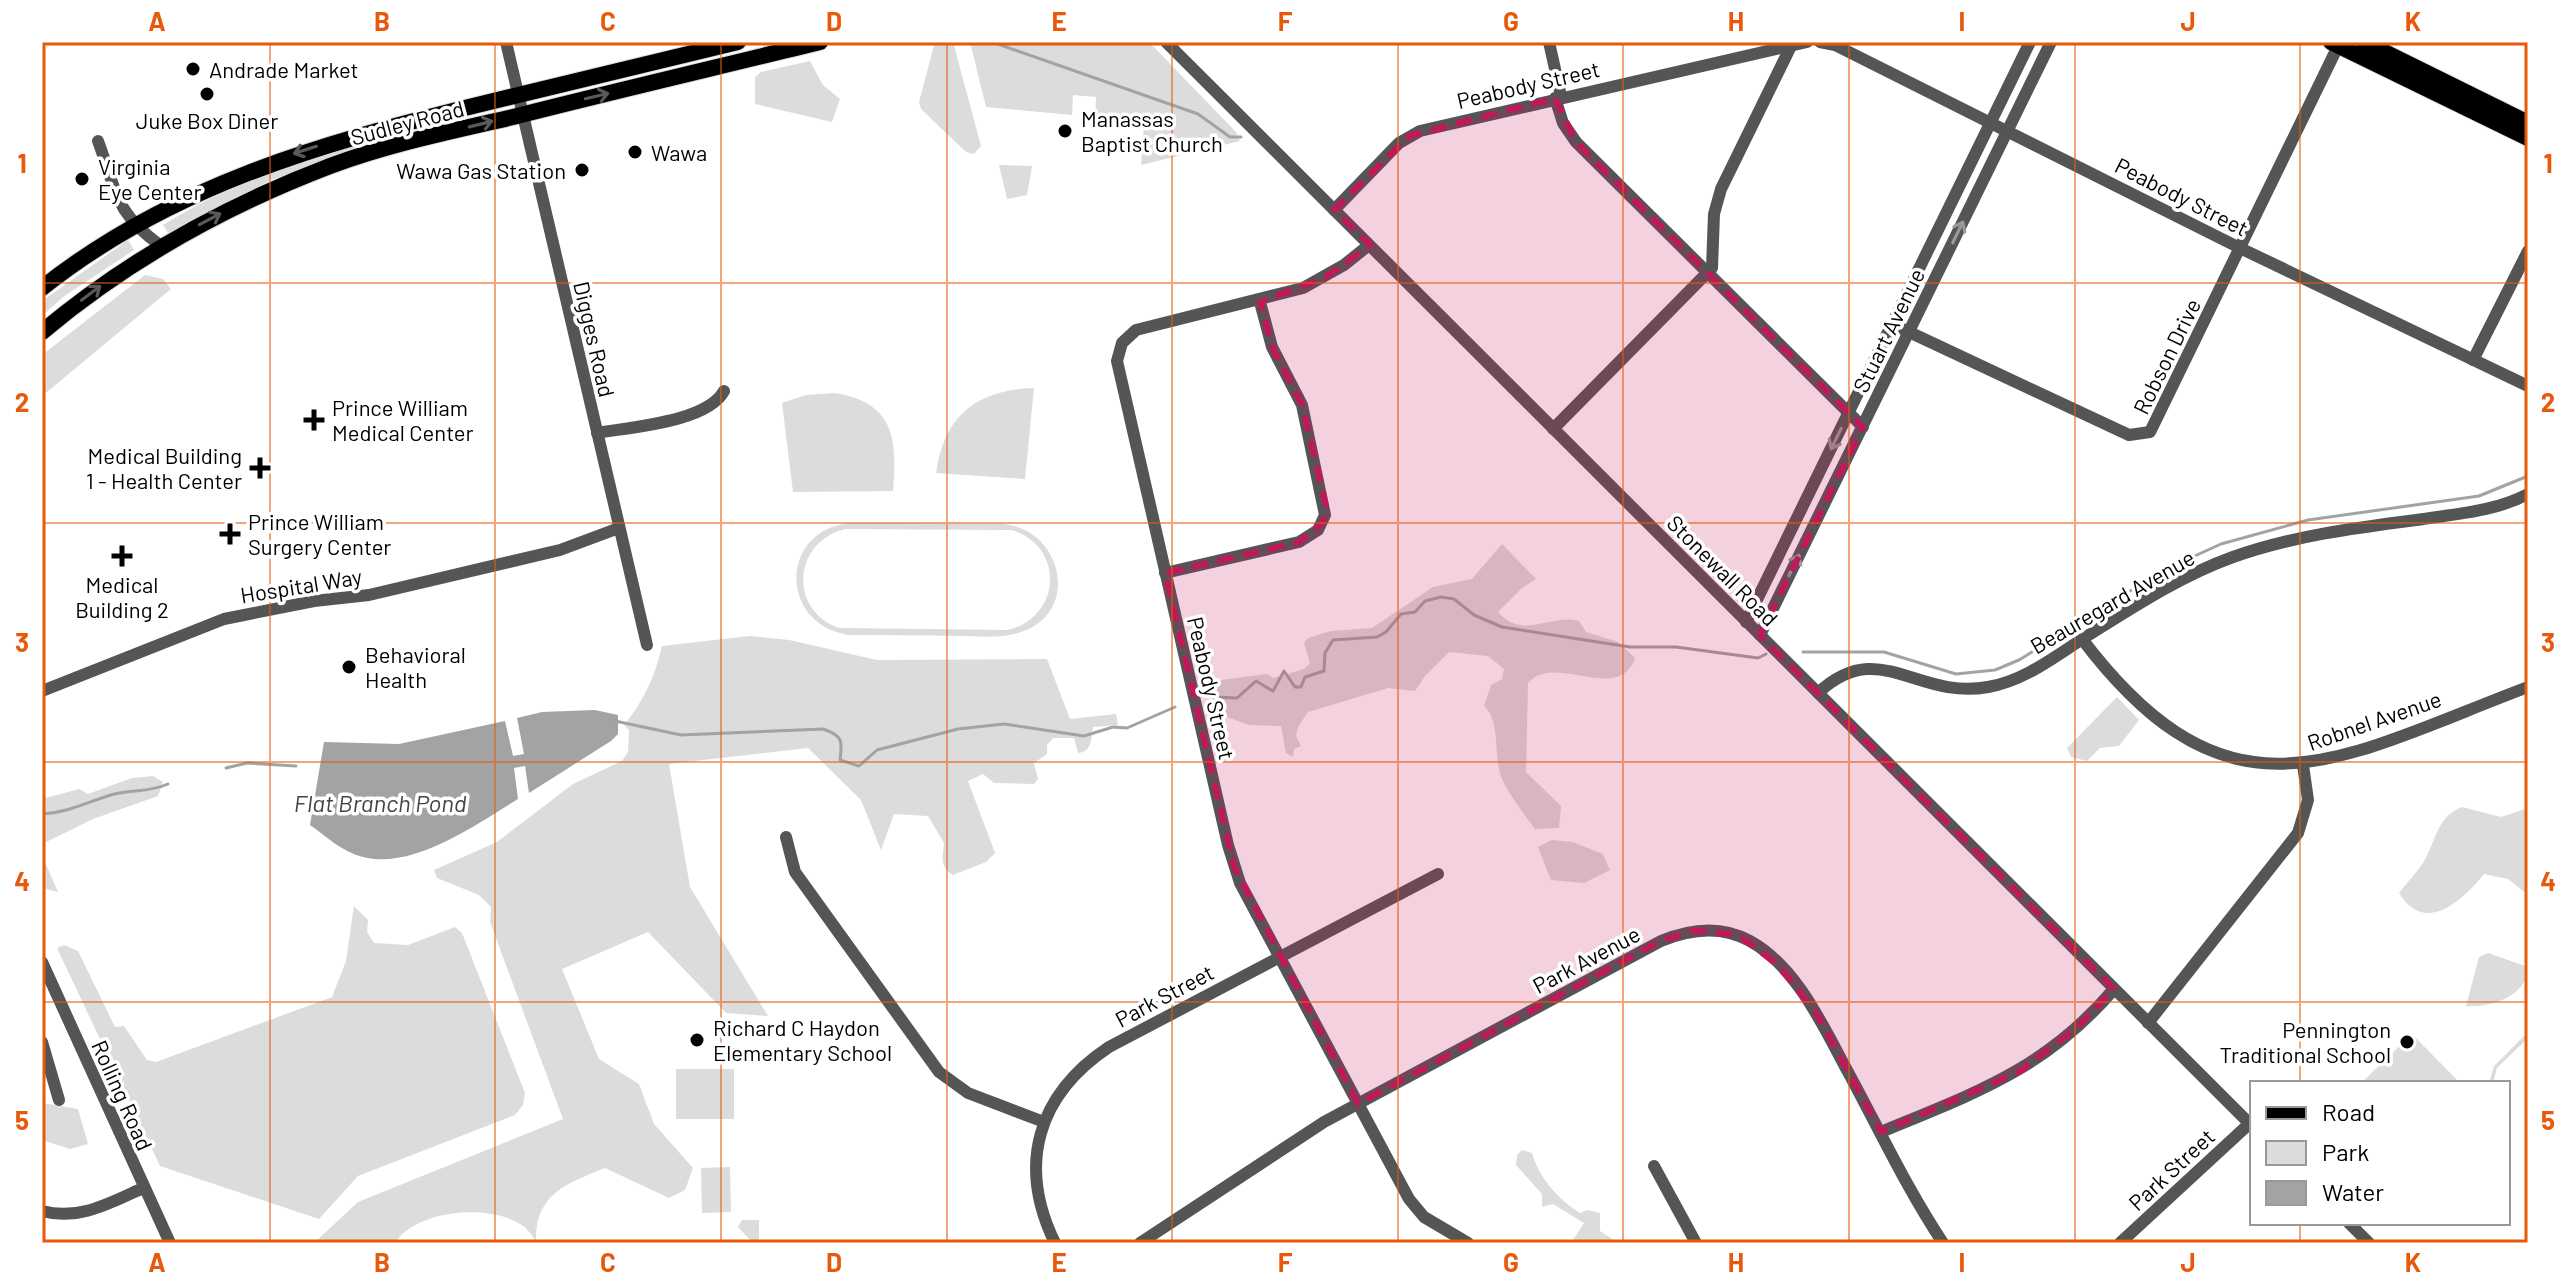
<svg xmlns="http://www.w3.org/2000/svg" width="2570" height="1285" font-family="Barlow,sans-serif">
<rect width="100%" height="100%" fill="#fff"/>
<g fill="#dcdcdc" fill-rule="evenodd">
<polygon points="935,42 953,42 981,146 974,154 966,152 921,109 919,102"/>
<polygon points="970,42 1149,42 1236,132 1240,141 1141,165 1144,125 1095,121 1096,97 1073,95 1072,115 986,107"/>
<polygon points="810,61 823,85 840,99 832,122 755,104 755,77 761,72"/>
<path d="M 458,116 L 271,180 L 168,233 L 163,225 C 251,169 357,142 458,116 Z"/>
<polygon points="999,165 1032,166 1027,195 1007,199"/>
<polygon points="128,240 134,250 63,297 42,316 42,301"/>
<polygon points="145,275 163,279 171,289 42,396 42,355"/>
<path d="M 1034,388 L 1025,479 L 936,473 C 944,415 977,390 1034,388 Z"/>
<path d="M 835,393 C 895,403 897,439 893,491 L 793,492 L 782,403 L 806,395 Z"/>
<path d="M 853,523 L 1004,524 C 1064,531 1080,613 1021,632 C 1002,639 979,636 959,636 C 922,635 885,635 848,635 C 776,623 781,526 853,523 ZM 845,529 L 1012,530 C 1066,547 1061,618 1007,630 L 839,628 C 788,610 793,542 845,529 Z"/>
<path d="M 1502,544 L 1536,579 L 1522,588 L 1498,612 C 1523,641 1551,613 1579,621 L 1586,632 L 1618,642 L 1635,658 C 1619,705 1555,652 1528,683 L 1526,772 L 1561,806 L 1559,828 L 1535,829 C 1526,817 1509,794 1503,781 C 1492,759 1502,722 1484,706 L 1491,685 L 1502,679 L 1504,669 L 1488,656 L 1449,652 L 1425,676 L 1415,691 L 1388,688 L 1308,712 L 1298,727 L 1296,736 L 1301,746 L 1294,749 L 1293,757 L 1286,753 L 1281,726 L 1249,725 L 1216,713 L 1208,688 L 1214,681 L 1267,674 L 1273,678 L 1304,669 L 1310,663 L 1304,643 L 1308,638 L 1331,631 L 1372,628 L 1433,587 L 1472,579 Z"/>
<path d="M 750,636 L 789,640 L 877,660 L 1047,659 L 1070,719 L 1116,714 L 1118,725 L 1093,727 C 1091,739 1092,752 1078,753 L 1074,738 L 1053,738 L 1047,745 L 1047,754 L 1034,763 L 1038,779 L 1034,784 L 994,783 L 983,774 L 968,781 L 995,853 L 986,862 L 953,875 C 939,867 943,856 944,843 L 928,816 L 894,814 L 881,850 L 861,800 L 808,748 L 669,764 L 690,887 L 768,1016 L 726,1013 L 648,932 L 562,969 L 599,1059 L 639,1084 L 654,1124 L 693,1168 L 685,1190 L 669,1198 L 605,1168 C 567,1183 535,1194 536,1241 C 532,1236 528,1229 523,1226 C 492,1203 417,1209 395,1243 L 314,1243 L 358,1202 L 563,1119 L 490,922 L 491,907 L 479,895 L 437,878 L 434,870 L 497,842 L 573,784 L 622,761 L 628,752 L 629,730 L 624,725 C 644,701 655,676 662,646 Z"/>
<polygon points="2117,697 2139,720 2119,746 2100,748 2087,761 2071,757 2067,748"/>
<polygon points="153,776 163,782 158,796 93,819 42,844 42,799 79,789 88,794 132,778"/>
<path d="M 2462,807 L 2501,817 L 2528,808 L 2528,895 L 2508,879 L 2484,874 C 2461,902 2425,935 2399,893 C 2407,883 2416,873 2423,863 C 2436,842 2436,817 2462,807 Z"/>
<polygon points="1552,840 1572,842 1603,854 1610,870 1584,883 1551,880 1538,847"/>
<polygon points="42,855 58,892 42,888"/>
<polygon points="354,906 368,920 367,932 374,943 408,945 455,927 462,933 525,1093 523,1105 515,1115 358,1176 319,1219 160,1166 57,948 64,945 78,951 115,1027 124,1026 147,1060 156,1062 332,997 346,961"/>
<path d="M 2488,953 L 2528,967 C 2528,996 2490,1008 2466,1006 L 2479,957 Z"/>
<polygon points="2528,1032 2528,1038 2497,1068 2493,1083 2489,1083 2494,1066"/>
<polygon points="2412,1034 2460,1083 2361,1083"/>
<rect x="676" y="1069" width="58" height="50"/>
<polygon points="42,1103 78,1109 88,1144 70,1149 42,1140"/>
<path d="M 1522,1150 L 1532,1153 C 1539,1178 1558,1199 1580,1213 L 1587,1210 L 1600,1213 L 1600,1231 L 1618,1243 L 1571,1243 L 1584,1223 L 1553,1204 L 1542,1207 L 1542,1194 L 1516,1165 L 1517,1155 Z"/>
<polygon points="730,1167 731,1212 702,1213 701,1168"/>
<polygon points="742,1220 759,1220 759,1243 753,1243 738,1227"/>
</g>
<path fill="#a3a3a3" d="M 595,710 L 618,715 L 618,734 L 611,741 L 529,793 L 525,766 L 514,768 L 518,799 C 477,824 413,870 363,857 C 342,852 327,837 310,825 L 324,742 L 399,744 L 505,721 L 513,756 L 524,754 L 517,718 L 542,712 Z"/>
<g fill="none" stroke-linecap="round" stroke-linejoin="round">
<g stroke="#a3a3a3" stroke-width="3">
<polyline points="992,42 1198,114 1230,137 1241,137"/>
<polyline points="1803,652 1884,652 1956,674 1995,670 2019,660 2164,570 2221,544 2308,520 2479,496 2528,476"/>
<polyline points="1213,697 1237,698 1256,681 1273,691 1284,671 1295,687 1301,687 1305,677 1324,671 1325,653 1333,640 1377,637 1386,632 1401,614 1415,612 1425,601 1441,597 1454,599 1474,615 1502,627 1630,647 1676,647 1758,658 1766,654"/>
<path d="M 615,721 L 681,735 L 823,729 C 844,736 842,742 840,760 L 859,766 L 877,750 L 958,729 L 1004,724 L 1084,736 L 1113,727 L 1127,728 L 1175,707"/>
<polyline points="226,768 247,763 296,766"/>
<path d="M 42,814 C 67,813 87,802 111,795 C 130,789 148,793 168,784"/>
</g>
<g stroke="#dbdbdb" stroke-width="18">
<g id="major">
<polyline points="2331,42 2528,138"/>
<polyline points="2364,42 2528,123"/>
<path d="M 42,288 C 169,187 319,144 473,106 C 562,84 650,63 738,42"/>
<path d="M 42,332 C 128,260 225,206 330,166 C 389,144 452,131 513,117 C 615,91 718,67 820,42"/>
</g>
</g>
<g stroke="#555" stroke-width="12">
<polyline points="506,42 647,645"/>
<polyline points="1166,42 2252,1126"/>
<polyline points="1549,42 1561,96"/>
<polyline points="1820,42 1835,45 2240,248 2528,386"/>
<polyline points="1555,98 1563,123 1576,142 1863,427"/>
<path d="M 98,141 C 117,192 114,212 161,246"/>
<polyline points="1334,210 1399,143 1420,131 1807,42"/>
<polyline points="1369,245 1344,265 1303,288 1136,330 1122,343 1117,361 1228,845 1240,883 1409,1199 1424,1217 1468,1243"/>
<polyline points="1892,324 2129,435 2150,432 2340,42"/>
<polyline points="2473,360 2528,251"/>
<polyline points="1553,429 1712,268 1714,214 1721,189 1792,44"/>
<path d="M 597,433 C 631,427 707,422 724,391"/>
<polyline points="1165,573 1299,542 1318,530 1325,515 1302,405 1272,347 1260,302"/>
<polyline points="1746,622 2030,42"/>
<polyline points="1760,635 2051,42"/>
<path d="M 2082,639 C 2231,835 2337,759 2528,687"/>
<polyline points="42,691 224,619 314,601 369,595 560,550 619,528"/>
<path d="M 1818,693 C 1879,636 1916,700 1988,687 C 2024,681 2054,657 2084,638 C 2132,608 2180,576 2233,557 C 2292,536 2354,528 2416,520 C 2454,514 2494,512 2528,494"/>
<polyline points="786,837 795,872 939,1072 968,1093 1044,1122"/>
<polyline points="42,962 170,1243"/>
<polyline points="2148,1023 2298,833 2308,800 2303,765"/>
<polyline points="42,1042 59,1100"/>
<path d="M 1881,1132 C 1975,1093 2046,1069 2114,989"/>
<polyline points="1654,1166 1696,1243"/>
<path d="M 42,1211 C 79,1221 110,1203 143,1188"/>
<polyline points="2349,1223 2369,1243"/>
<path d="M 1055,1243 C 1017,1165 1037,1095 1109,1047 L 1438,874"/>
<path d="M 1140,1243 L 1324,1122 L 1661,941 C 1690,929 1721,925 1750,941 C 1797,967 1823,1026 1848,1072 C 1879,1129 1907,1189 1943,1243"/>
<polyline points="2120,1243 2249,1124"/>
</g>
<use href="#major" stroke="#000" stroke-width="16"/>
</g>
<defs><path id="oneway-shaft" d="M-6 0H5M1.5-3L5.5 0L1.5 3" fill="none" stroke-width="1.6" stroke-linecap="round" stroke-linejoin="round" transform="scale(2)"/></defs>
<g stroke="#595959">
<use href="#oneway-shaft" transform="translate(597 96) rotate(-13)"/>
<use href="#oneway-shaft" transform="translate(481 124) rotate(-14)"/>
<use href="#oneway-shaft" transform="translate(305 150) rotate(162)"/>
<use href="#oneway-shaft" transform="translate(210 219) rotate(-28)"/>
<use href="#oneway-shaft" transform="translate(91 293) rotate(-37)"/>
</g>
<g stroke="#999">
<use href="#oneway-shaft" transform="translate(1958 232) rotate(-64)"/>
<use href="#oneway-shaft" transform="translate(1836 439) rotate(116)"/>
<use href="#oneway-shaft" transform="translate(1794 565) rotate(-64)"/>
</g>
<path fill="#c2185b" fill-opacity="0.2" stroke="#c2185b" stroke-width="6" stroke-dasharray="16 10" stroke-linejoin="round" d="M 1555,98 L 1576,142 L 1863,427 L 1760,635 L 2114,989 L 2077,1028 L 2019,1072 L 1881,1132 L 1816,1013 L 1778,965 L 1738,935 L 1694,931 L 1661,941 L 1358,1104 L 1234,867 L 1165,573 L 1299,542 L 1323,522 L 1326,506 L 1302,405 L 1272,347 L 1260,302 L 1324,278 L 1370,245 L 1334,210 L 1409,136 Z"/>
<path fill="none" stroke="#e8590c" stroke-width="2" stroke-opacity="0.55" d="M 270,42 L 270,1243M 495,42 L 495,1243M 721,42 L 721,1243M 947,42 L 947,1243M 1172,42 L 1172,1243M 1398,42 L 1398,1243M 1623,42 L 1623,1243M 1849,42 L 1849,1243M 2075,42 L 2075,1243M 2300,42 L 2300,1083M 42,283 L 2528,283M 42,523 L 2528,523M 42,762 L 2528,762M 42,1002 L 2528,1002M 2300,1223 L 2300,1243"/>
<g fill="#000" stroke="#fff" stroke-width="3">
<circle cx="193" cy="69" r="8"/>
<circle cx="207" cy="94" r="8"/>
<circle cx="1065" cy="131" r="8"/>
<circle cx="635" cy="152" r="8"/>
<circle cx="582" cy="170" r="8"/>
<circle cx="82" cy="179" r="8"/>
<path d="M310 408h8v8h8v8h-8v8h-8v-8h-8v-8h8z"/>
<path d="M256 456h8v8h8v8h-8v8h-8v-8h-8v-8h8z"/>
<path d="M226 522h8v8h8v8h-8v8h-8v-8h-8v-8h8z"/>
<path d="M118 544h8v8h8v8h-8v8h-8v-8h-8v-8h8z"/>
<circle cx="349" cy="667" r="8"/>
<circle cx="697" cy="1040" r="8"/>
<circle cx="2407" cy="1042" r="8"/>
</g>
<g text-anchor="middle" dominant-baseline="central" stroke-width="7" stroke-linejoin="round" paint-order="stroke">
<g font-size="22" fill="#000" stroke="#fff" text-anchor="start">
<text x="209" y="69">Andrade Market</text>
<text x="1081" y="118">Manassas<tspan x="1081" dy="25">Baptist Church</tspan></text>
<text x="207" y="120" text-anchor="middle">Juke Box Diner</text>
<text x="651" y="152">Wawa</text>
<text x="98" y="166">Virginia<tspan x="98" dy="25">Eye Center</tspan></text>
<text x="566" y="170" text-anchor="end">Wawa Gas Station</text>
<text x="332" y="407">Prince William<tspan x="332" dy="25">Medical Center</tspan></text>
<text x="242" y="455" text-anchor="end">Medical Building<tspan x="242" dy="25">1 - Health Center</tspan></text>
<text x="248" y="521">Prince William<tspan x="248" dy="25">Surgery Center</tspan></text>
<text x="122" y="584" text-anchor="middle">Medical<tspan x="122" dy="25">Building 2</tspan></text>
<text x="365" y="654">Behavioral<tspan x="365" dy="25">Health</tspan></text>
<text x="713" y="1027">Richard C Haydon<tspan x="713" dy="25">Elementary School</tspan></text>
<text x="2391" y="1029" text-anchor="end">Pennington<tspan x="2391" dy="25">Traditional School</tspan></text>
</g>
<g font-size="22" fill="#000" stroke="#fff">
<text transform="translate(1528 84) rotate(-13)">Peabody Street</text>
<text transform="translate(407 122) rotate(-15)">Sudley Road</text>
<text transform="translate(2182 196) rotate(27)">Peabody Street</text>
<text transform="translate(1888 330) rotate(-64)">Stuart Avenue</text>
<text transform="translate(595 339) rotate(77)">Digges Road</text>
<text transform="translate(2166 356) rotate(-64)">Robson Drive</text>
<text transform="translate(1723 570) rotate(45)">Stonewall Road</text>
<text transform="translate(301 585) rotate(-9)">Hospital Way</text>
<text transform="translate(2112 601) rotate(-30)">Beauregard Avenue</text>
<text transform="translate(1212 688) rotate(77)">Peabody Street</text>
<text transform="translate(2374 720) rotate(-19)">Robnel Avenue</text>
<text transform="translate(1586 959) rotate(-28)">Park Avenue</text>
<text transform="translate(1164 995) rotate(-28)">Park Street</text>
<text transform="translate(123 1095) rotate(66)">Rolling Road</text>
<text transform="translate(2171 1169) rotate(-43)">Park Street</text>
</g>
<g font-size="24" font-style="italic" fill="#444" stroke="#fff">
<text x="380" y="802">Flat Branch Pond</text>
</g>
</g>
<rect width="2570" height="1285" fill="none" stroke="#ffffff" stroke-width="88"/>
<rect x="2250" y="1081" width="260" height="144" fill="#ffffff" stroke="#999999" stroke-width="2"/>
<rect x="2266" y="1107" width="40" height="12" fill="#000000" stroke="#999999" stroke-width="2"/>
<text x="2322" y="1121" font-size="24" fill="#000000">Road</text>
<rect x="2266" y="1141" width="40" height="24" fill="#dcdcdc" stroke="#999999" stroke-width="2"/>
<text x="2322" y="1161" font-size="24" fill="#000000">Park</text>
<rect x="2266" y="1181" width="40" height="24" fill="#a3a3a3" stroke="#999999" stroke-width="2"/>
<text x="2322" y="1201" font-size="24" fill="#000000">Water</text>
<rect x="44" y="44" width="2482" height="1197" fill="none" stroke="#e8590c" stroke-width="3"/>
<g font-size="26" text-anchor="middle" font-weight="bold" fill="#e8590c">
<text x="157" y="31">A</text>
<text x="382" y="31">B</text>
<text x="608" y="31">C</text>
<text x="834" y="31">D</text>
<text x="1059" y="31">E</text>
<text x="1285" y="31">F</text>
<text x="1511" y="31">G</text>
<text x="1736" y="31">H</text>
<text x="1962" y="31">I</text>
<text x="2188" y="31">J</text>
<text x="2413" y="31">K</text>
<text x="22" y="173">1</text>
<text x="2548" y="173">1</text>
<text x="22" y="412">2</text>
<text x="2548" y="412">2</text>
<text x="22" y="652">3</text>
<text x="2548" y="652">3</text>
<text x="22" y="891">4</text>
<text x="2548" y="891">4</text>
<text x="22" y="1130">5</text>
<text x="2548" y="1130">5</text>
<text x="157" y="1272">A</text>
<text x="382" y="1272">B</text>
<text x="608" y="1272">C</text>
<text x="834" y="1272">D</text>
<text x="1059" y="1272">E</text>
<text x="1285" y="1272">F</text>
<text x="1511" y="1272">G</text>
<text x="1736" y="1272">H</text>
<text x="1962" y="1272">I</text>
<text x="2188" y="1272">J</text>
<text x="2413" y="1272">K</text>
</g>
</svg>
